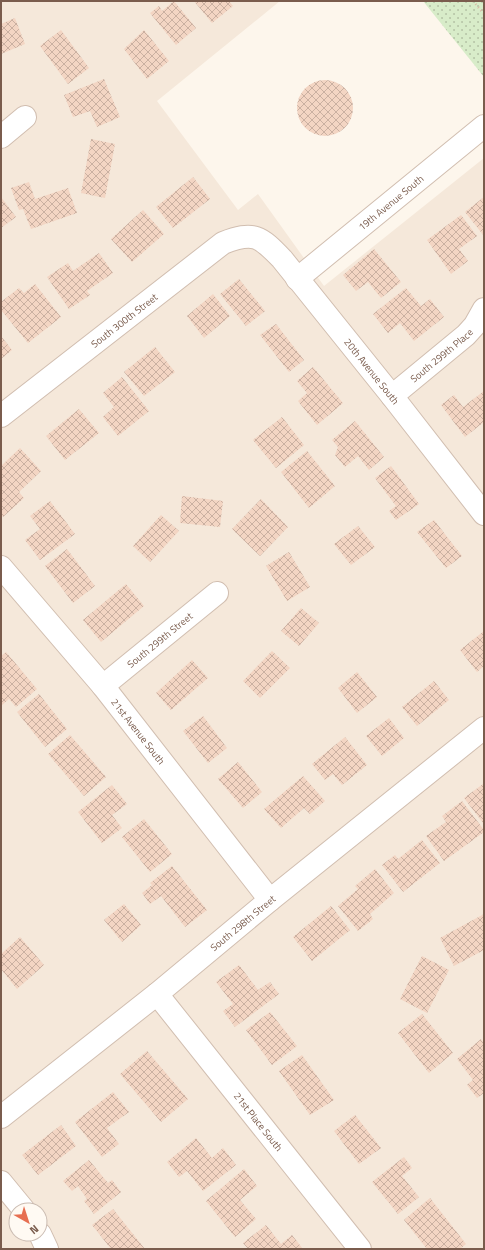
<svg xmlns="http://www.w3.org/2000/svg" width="485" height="1250" font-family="'Titillium Web',sans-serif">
<defs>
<pattern id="park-dots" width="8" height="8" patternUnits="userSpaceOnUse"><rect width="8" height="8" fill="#d8ecc9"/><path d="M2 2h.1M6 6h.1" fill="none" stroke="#b4c2a5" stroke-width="1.8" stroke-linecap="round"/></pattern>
<pattern id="building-cross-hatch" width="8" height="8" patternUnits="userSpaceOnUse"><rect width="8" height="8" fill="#f3d5c3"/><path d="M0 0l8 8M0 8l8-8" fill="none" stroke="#cab0a1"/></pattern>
</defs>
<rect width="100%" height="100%" fill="#fdf6ec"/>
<path fill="#f5e8da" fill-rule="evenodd" d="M 1,1 L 280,1 L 157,101 L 238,210 L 258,194 L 324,286 L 484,158 L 484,1249 L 1,1249 ZM 16,1210 L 40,1210 L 40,1234 L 16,1234 Z"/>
<polygon fill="url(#park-dots)" points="423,1 484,1 484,77"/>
<g fill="url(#building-cross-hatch)">
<polygon points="174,1 196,28 176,45 150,13 159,6 162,11"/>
<polygon points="194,1 229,1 233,6 212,23"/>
<polygon points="15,18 25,44 1,54 1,24"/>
<polygon points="61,30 89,68 68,84 40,46"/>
<polygon points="144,30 169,61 147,79 124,49"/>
<polygon points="104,79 120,117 97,127 90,111 73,117 64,95"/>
<circle cx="325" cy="108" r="28"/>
<polygon points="91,139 115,144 105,198 81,193"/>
<polygon points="193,177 210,199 173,228 156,207"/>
<polygon points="29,182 35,199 68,188 77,213 31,229 23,209 19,210 11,188"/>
<polygon points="1,197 16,217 1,228"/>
<polygon points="484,197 484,236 465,212"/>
<polygon points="143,210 164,234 132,262 111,239"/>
<polygon points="461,215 477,236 459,249 468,261 451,274 427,240"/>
<polygon points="374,249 401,282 381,298 368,282 356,291 343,275"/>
<polygon points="99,253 113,273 87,291 90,295 69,309 47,277 68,263 73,271"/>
<polygon points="239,279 265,311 246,326 220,294"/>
<polygon points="35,284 61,317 28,343 1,310 1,302 19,288 24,293"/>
<polygon points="406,288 421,306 430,299 444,317 414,341 400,323 388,333 373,314"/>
<polygon points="213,294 230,316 204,338 187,316"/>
<polygon points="276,324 304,360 289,372 260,335"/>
<polygon points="1,336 12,350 1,359"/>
<polygon points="155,347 175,372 144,396 124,372"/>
<polygon points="313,367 343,403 317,425 298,401 307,393 297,381"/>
<polygon points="122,377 149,411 118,436 103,417 114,407 103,393"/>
<polygon points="484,391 484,422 465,437 441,405 454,395 463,407"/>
<polygon points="79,409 99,433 65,460 46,436"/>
<polygon points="282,417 304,445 276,468 253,440"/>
<polygon points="355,421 384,457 369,470 358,456 345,467 335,455 338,447 332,440"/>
<polygon points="20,448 41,471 19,492 24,498 3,517 1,515 1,466"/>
<polygon points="307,451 335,486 309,508 281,472"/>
<polygon points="391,466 419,504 396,520 389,511 396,506 375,478"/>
<polygon points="182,496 223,501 220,527 180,523"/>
<polygon points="261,499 288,527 260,556 232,529"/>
<polygon points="50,501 75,534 40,560 25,540 40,529 30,516"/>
<polygon points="161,515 179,531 150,562 133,546"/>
<polygon points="434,520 462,556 446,568 417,532"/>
<polygon points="358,526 375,547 351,565 334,544"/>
<polygon points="67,549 95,586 73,603 45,566"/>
<polygon points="289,552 310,587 287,601 266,566"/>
<polygon points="126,584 144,606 101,642 83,620"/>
<polygon points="301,608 319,623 299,646 281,631"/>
<polygon points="484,631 484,666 477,672 460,650"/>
<polygon points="272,651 290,668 260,698 243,681"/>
<polygon points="6,652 37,689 16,707 9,699 1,706 1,656"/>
<polygon points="192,660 208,678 171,710 156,693"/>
<polygon points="357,672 377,697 357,713 338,688"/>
<polygon points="434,681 449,700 417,726 402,707"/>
<polygon points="39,694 67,729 45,747 17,712"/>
<polygon points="203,716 227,748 208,763 183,731"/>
<polygon points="389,718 404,738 382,756 366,736"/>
<polygon points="70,735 106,777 84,796 48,754"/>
<polygon points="345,737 367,765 342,785 333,774 325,780 312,764"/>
<polygon points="238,762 262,792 243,808 218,779"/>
<polygon points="303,776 325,801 310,814 304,808 281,828 264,809"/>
<polygon points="483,784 484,822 483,823 464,798"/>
<polygon points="112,785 127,804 112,815 122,828 102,843 78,812"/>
<polygon points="462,801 484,830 484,832 444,861 426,836 446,822 442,816"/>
<polygon points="144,819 172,854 150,872 122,837"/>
<polygon points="422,840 440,863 403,892 382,865 395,855 398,859"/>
<polygon points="172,866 207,910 185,927 161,896 150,904 142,893 152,885 150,883"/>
<polygon points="375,869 394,893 370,914 373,919 358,931 338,906 358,889 355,886"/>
<polygon points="124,904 141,925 122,942 104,920"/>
<polygon points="331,906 350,930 312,961 293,937"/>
<polygon points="484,914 484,950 454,966 440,938"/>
<polygon points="20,937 44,965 17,989 1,969 1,954"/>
<polygon points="422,956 449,970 427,1013 400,999"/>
<polygon points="239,965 258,990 270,982 279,994 235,1027 223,1011 233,1004 216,982"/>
<polygon points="270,1012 297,1046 272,1065 246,1030"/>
<polygon points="422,1014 453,1053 429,1073 398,1033"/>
<polygon points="481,1039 484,1043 484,1093 477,1098 467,1085 473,1080 457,1059"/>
<polygon points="147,1051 188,1099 161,1122 120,1074"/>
<polygon points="302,1055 334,1100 310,1115 279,1071"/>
<polygon points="113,1092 129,1112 107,1128 119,1144 102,1157 75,1122"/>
<polygon points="355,1115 381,1148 359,1164 334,1131"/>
<polygon points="61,1125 76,1146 38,1175 22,1155"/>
<polygon points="196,1138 212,1158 223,1148 236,1165 203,1191 187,1171 179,1177 167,1162"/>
<polygon points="404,1157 412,1168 402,1176 419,1197 398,1214 372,1182"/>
<polygon points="89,1160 108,1183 112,1180 121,1192 94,1214 84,1201 87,1199 78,1186 72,1191 63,1181"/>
<polygon points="244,1169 257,1186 240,1200 256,1219 235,1237 206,1201"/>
<polygon points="430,1198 466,1244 460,1249 427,1249 404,1220"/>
<polygon points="113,1209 145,1249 111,1249 92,1225"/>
<polygon points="266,1225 281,1244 292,1235 303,1249 248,1249 243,1243"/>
</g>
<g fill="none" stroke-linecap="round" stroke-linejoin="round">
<g stroke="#d1beb0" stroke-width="24">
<g id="minor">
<polyline points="1,137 25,117"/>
<path id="s1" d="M 297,279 L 484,126"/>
<path id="s2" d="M 392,396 L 466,335 L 475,325 L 484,309"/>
<path id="s3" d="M 1,416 L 223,243 C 254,231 260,236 282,259 L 392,396 L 484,514"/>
<path id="s4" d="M 1,567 L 103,686 L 270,900"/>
<path id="s5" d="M 103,686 L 217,593"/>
<path id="s6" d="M 157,994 L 360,1249"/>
<path id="s7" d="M 1,1117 L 157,994 L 270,900 L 484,728"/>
<polyline points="1,1182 24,1210"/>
<polyline points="40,1234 47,1249"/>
</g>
</g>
<polyline stroke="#d9b8a5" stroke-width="2.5" stroke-dasharray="1 3" stroke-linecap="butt" points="473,1 484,14"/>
<use href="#minor" stroke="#fff" stroke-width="22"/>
</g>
<g text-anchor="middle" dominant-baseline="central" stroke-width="3" stroke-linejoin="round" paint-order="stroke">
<g font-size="10" fill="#7a5c4d" stroke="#fffaf3">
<text stroke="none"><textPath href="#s1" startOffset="121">19th Avenue South</textPath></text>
<text stroke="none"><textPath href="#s3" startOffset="156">South 300th Street</textPath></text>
<text stroke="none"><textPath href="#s2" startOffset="64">South 299th Place</textPath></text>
<text stroke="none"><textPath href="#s3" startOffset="493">20th Avenue South</textPath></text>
<text stroke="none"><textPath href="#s5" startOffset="73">South 299th Street</textPath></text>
<text stroke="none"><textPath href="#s4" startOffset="214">21st Avenue South</textPath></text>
<text stroke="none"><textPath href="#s7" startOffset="310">South 298th Street</textPath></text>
<text stroke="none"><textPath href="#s6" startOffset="163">21st Place South</textPath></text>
</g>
</g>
<rect width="485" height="1250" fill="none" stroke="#7a5c4d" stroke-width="4"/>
<g transform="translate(28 1222) rotate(141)"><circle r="19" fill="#fffaf3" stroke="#cabbb1"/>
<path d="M0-3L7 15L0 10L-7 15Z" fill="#e76f51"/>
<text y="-6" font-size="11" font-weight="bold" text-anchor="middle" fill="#7a5c4d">N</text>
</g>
</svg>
